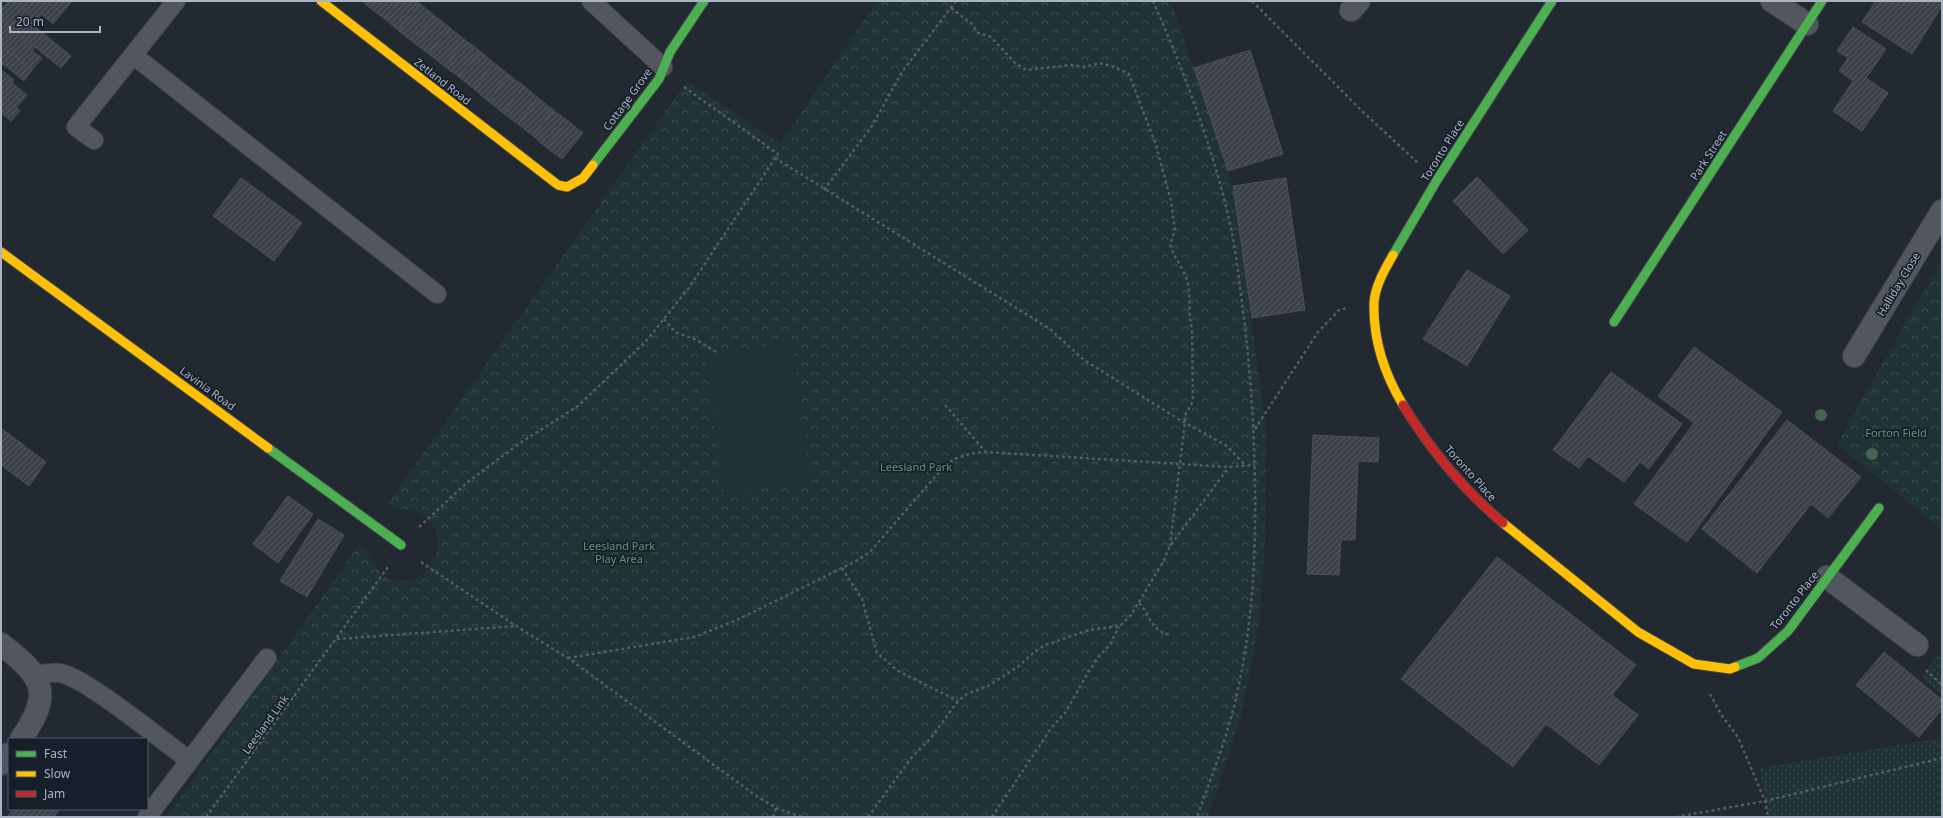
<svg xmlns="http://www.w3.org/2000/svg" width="1943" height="818" font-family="'Noto Sans',sans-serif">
<defs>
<pattern id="grass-dots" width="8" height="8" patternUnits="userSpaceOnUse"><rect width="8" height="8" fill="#203335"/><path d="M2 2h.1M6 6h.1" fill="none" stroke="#3e4e51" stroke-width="1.8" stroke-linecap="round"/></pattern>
<pattern id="forest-crowns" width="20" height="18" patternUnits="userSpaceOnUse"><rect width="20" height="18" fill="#203335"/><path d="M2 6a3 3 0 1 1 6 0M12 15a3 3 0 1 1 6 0" fill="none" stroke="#3e4e51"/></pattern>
<pattern id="building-hatch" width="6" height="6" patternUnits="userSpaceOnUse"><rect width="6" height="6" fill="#3d4249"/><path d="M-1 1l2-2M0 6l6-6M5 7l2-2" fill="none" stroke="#565b62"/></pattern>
</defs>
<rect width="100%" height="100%" fill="#232930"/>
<g fill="url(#grass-dots)">
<polygon points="1942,650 1942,695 1921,677"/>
<polygon points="1942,738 1942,817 1768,817 1760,768"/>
</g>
<g fill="url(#forest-crowns)">
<path d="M 877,1 L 1170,1 L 1178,21 L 1233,186 L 1266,429 L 1265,541 L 1259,625 L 1241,716 L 1208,817 L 167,817 L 359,544 C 371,554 372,570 388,578 C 423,594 454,548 429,520 C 417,507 402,513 388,503 L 687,81 L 780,144 Z"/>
<polygon points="1942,259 1942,530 1837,444"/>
</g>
<polygon fill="#203335" points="792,342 811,483 724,494 705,354"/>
<g fill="url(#building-hatch)" stroke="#4a5058">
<polygon points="8,1 13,1 37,20 33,25 71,56 61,68 1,20 1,10"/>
<polygon points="13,1 46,1 62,13 53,24 41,14 37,20"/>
<polygon points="46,1 72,1 62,13"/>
<polygon points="362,1 375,1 370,8"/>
<polygon points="375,1 399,1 385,19 370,8"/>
<polygon points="399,1 416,1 420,4 399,31 385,19"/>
<polygon points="1876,1 1942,1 1942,6 1912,54 1862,22"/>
<polygon points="420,4 435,16 414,43 399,31"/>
<polygon points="435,16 450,28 429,54 414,43"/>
<polygon points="1,20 35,47 32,51 42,58 32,70 1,45"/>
<polygon points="1853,27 1886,49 1866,78 1888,93 1862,131 1833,111 1853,81 1839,71 1848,58 1837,51"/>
<polygon points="450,28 465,40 444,66 429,54"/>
<polygon points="465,40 480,51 459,77 444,66"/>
<polygon points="1,45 32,70 24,81 3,64 1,66"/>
<polygon points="1250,50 1283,154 1228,171 1194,68"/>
<polygon points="480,51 494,63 474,89 459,77"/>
<polygon points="494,63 509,75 488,101 474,89"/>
<polygon points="1,70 14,80 12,83 27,95 16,108 1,95"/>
<polygon points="509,75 524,86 503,113 488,101"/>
<polygon points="524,86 538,98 518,124 503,113"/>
<polygon points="1,95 20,111 11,121 1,113"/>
<polygon points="538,98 553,110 533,136 518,124"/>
<polygon points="553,110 568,121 547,148 533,136"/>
<polygon points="568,121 583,133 562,159 547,148"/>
<polygon points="1477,177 1528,230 1503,254 1453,201"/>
<polygon points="241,178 302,223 274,261 213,216"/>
<polygon points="1286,178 1305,310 1252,318 1233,186"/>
<polygon points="1467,270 1510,296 1467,366 1423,339"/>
<polygon points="1694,347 1782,412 1687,542 1634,504 1694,423 1658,396"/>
<polygon points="1611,372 1682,424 1649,469 1640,462 1624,482 1588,456 1579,468 1553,450"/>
<polygon points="1787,420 1861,477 1828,518 1811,504 1757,573 1702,529"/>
<polygon points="1,428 46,462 29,486 1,465"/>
<polygon points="1313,435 1379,438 1378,462 1358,461 1355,540 1341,540 1339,575 1307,574"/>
<polygon points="288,496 313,514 278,563 253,544"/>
<polygon points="318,519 344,535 307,597 280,581"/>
<polygon points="1497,557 1636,665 1612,695 1638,715 1599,765 1546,724 1513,767 1401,679"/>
<polygon points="1884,652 1942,700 1942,709 1919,737 1856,685"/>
<polygon points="13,809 60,809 54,817 7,817"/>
</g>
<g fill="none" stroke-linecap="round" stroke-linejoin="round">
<g stroke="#40454b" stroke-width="20">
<g id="lane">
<polyline points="591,1 663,67"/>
<polyline points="133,55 437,294"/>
<polyline points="94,140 76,127 176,1"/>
<path d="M 35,675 C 42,674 51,672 59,673 C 83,675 165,743 189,760"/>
<polyline points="147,817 267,658"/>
</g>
</g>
<g stroke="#40454b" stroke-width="24">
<g id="street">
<polyline points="1772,1 1807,24"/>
<polyline points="1351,10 1359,1"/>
<polyline points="1854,356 1942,211"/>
<polyline points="1827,577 1917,645"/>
<path d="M 1,644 C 44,677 53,693 21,739"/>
<polyline points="1,764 9,754"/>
</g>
</g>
<g stroke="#40454b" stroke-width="11">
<g id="fast">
<polyline points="593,165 659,79 670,52 704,1"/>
<polyline points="1393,255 1437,180 1552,1"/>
<polyline points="1614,322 1822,1"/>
<polyline points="268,448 401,545"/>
<polyline points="1735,667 1758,658 1788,631 1879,508"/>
</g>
</g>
<g stroke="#40454b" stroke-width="11">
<g id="slow">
<polyline points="321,1 558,185 567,187 583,178 593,165"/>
<polyline points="1,252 268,448"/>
<path d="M 1393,255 C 1385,269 1375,286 1374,303 C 1373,339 1385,375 1403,405"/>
<polyline points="1503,523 1638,632 1694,664 1730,669 1735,667"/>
</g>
</g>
<g stroke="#40454b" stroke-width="11">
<path id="jam" d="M 1403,405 C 1430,449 1464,490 1503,523"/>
</g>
<g stroke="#555c62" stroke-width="2.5" stroke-dasharray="3 3" stroke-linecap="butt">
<path d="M 1153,1 C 1185,74 1214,150 1231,228 C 1236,252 1239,278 1242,303 C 1250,363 1254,423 1255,483 C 1256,552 1253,621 1238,689 C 1229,733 1212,775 1197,817"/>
<polyline points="1252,1 1361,110 1418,163"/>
<path d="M 951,8 L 971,23 L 978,33 L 991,37 L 1015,63 L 1026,70 L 1072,65 L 1085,67 L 1099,63 L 1112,66 L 1129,74 L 1156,145 L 1171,201 L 1175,231 L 1170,244 C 1173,257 1184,268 1187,281 C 1192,297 1187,313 1192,328 L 1193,401 L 1186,413 L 1170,546"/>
<polyline points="775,158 1050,329 1084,360 1180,420 1227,446 1246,466"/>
<polyline points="824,190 872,126 902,72 956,1"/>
<polyline points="664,319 675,332 697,340 716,352"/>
<polyline points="945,405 985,451"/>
<polyline points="1255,429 1318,332 1339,310 1348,308"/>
<polyline points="419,527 469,481 520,443 578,406 647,340 688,289 778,154 684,87"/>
<polyline points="421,562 516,626 568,658 755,795 776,808 802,817"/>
<polyline points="842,568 862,599 877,653 898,671 958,701"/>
<path d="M 1139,603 C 1153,617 1148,630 1171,635"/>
<polyline points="337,639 516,626"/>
<path d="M 568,658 L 694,637 L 737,620 L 856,561 L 870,552 L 946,464 C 959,456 970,453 985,452 L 1229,467 L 1255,465"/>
<polyline points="1926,670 1942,685"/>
<polyline points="1710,694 1722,716 1738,737 1765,801 1768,817"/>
<polyline points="206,817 388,567"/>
<polyline points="773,817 776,808"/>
<polyline points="868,817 912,757 930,739 958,701 967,694 988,686 1019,666 1032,654 1045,645 1089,630 1120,626 1131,615 1163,562 1170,546 1229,467"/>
<polyline points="992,817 1052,727 1065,713 1089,671 1100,655 1109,646 1119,627"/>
<polyline points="1676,817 1765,801 1942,758"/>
</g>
<use href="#lane" stroke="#52575f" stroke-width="18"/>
<use href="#street" stroke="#52575f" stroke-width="22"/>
<use href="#fast" stroke="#4caf50" stroke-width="9"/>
<use href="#slow" stroke="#ffc107" stroke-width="9"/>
<use href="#jam" stroke="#c62828" stroke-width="9"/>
</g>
<g fill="#466452">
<circle cx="1821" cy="415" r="6"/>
<circle cx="1872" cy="454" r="6"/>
</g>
<g text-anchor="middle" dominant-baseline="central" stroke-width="3.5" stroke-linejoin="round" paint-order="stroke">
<g font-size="11" fill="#aab4c4" stroke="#171f2a">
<text transform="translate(443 81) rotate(38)">Zetland Road</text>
<text transform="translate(627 99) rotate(-54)">Cottage Grove</text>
<text transform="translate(1442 150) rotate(-58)">Toronto Place</text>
<text transform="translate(1708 155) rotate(-57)">Park Street</text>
<text transform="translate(1898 284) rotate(-59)">Halliday Close</text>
<text transform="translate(208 388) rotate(36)">Lavinia Road</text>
<text transform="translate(1471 473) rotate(48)">Toronto Place</text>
<text transform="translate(1794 600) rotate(-52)">Toronto Place</text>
<text transform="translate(265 724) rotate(-54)">Leesland Link</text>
</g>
<g font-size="11" fill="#62946e" stroke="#171f2a">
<text x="1896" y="432">Forton Field</text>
<text x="916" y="466">Leesland Park</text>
<text x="619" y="545">Leesland Park<tspan x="619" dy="13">Play Area</tspan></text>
</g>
</g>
<rect width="1943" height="818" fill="none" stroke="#aab4c4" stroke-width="4"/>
<rect x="8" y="738" width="140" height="72" fill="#171f2a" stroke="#525b68"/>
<rect x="16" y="751" width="20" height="6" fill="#4caf50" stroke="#525b68"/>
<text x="44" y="758" font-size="12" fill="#aab4c4">Fast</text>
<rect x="16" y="771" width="20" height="6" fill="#ffc107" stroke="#525b68"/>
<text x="44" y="778" font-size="12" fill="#aab4c4">Slow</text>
<rect x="16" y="791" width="20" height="6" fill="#c62828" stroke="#525b68"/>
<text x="44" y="798" font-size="12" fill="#aab4c4">Jam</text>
<path d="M10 26v6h90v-6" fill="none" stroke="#aab4c4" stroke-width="2"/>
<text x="16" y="26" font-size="12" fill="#aab4c4" stroke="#171f2a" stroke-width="3" paint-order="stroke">20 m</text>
</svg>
